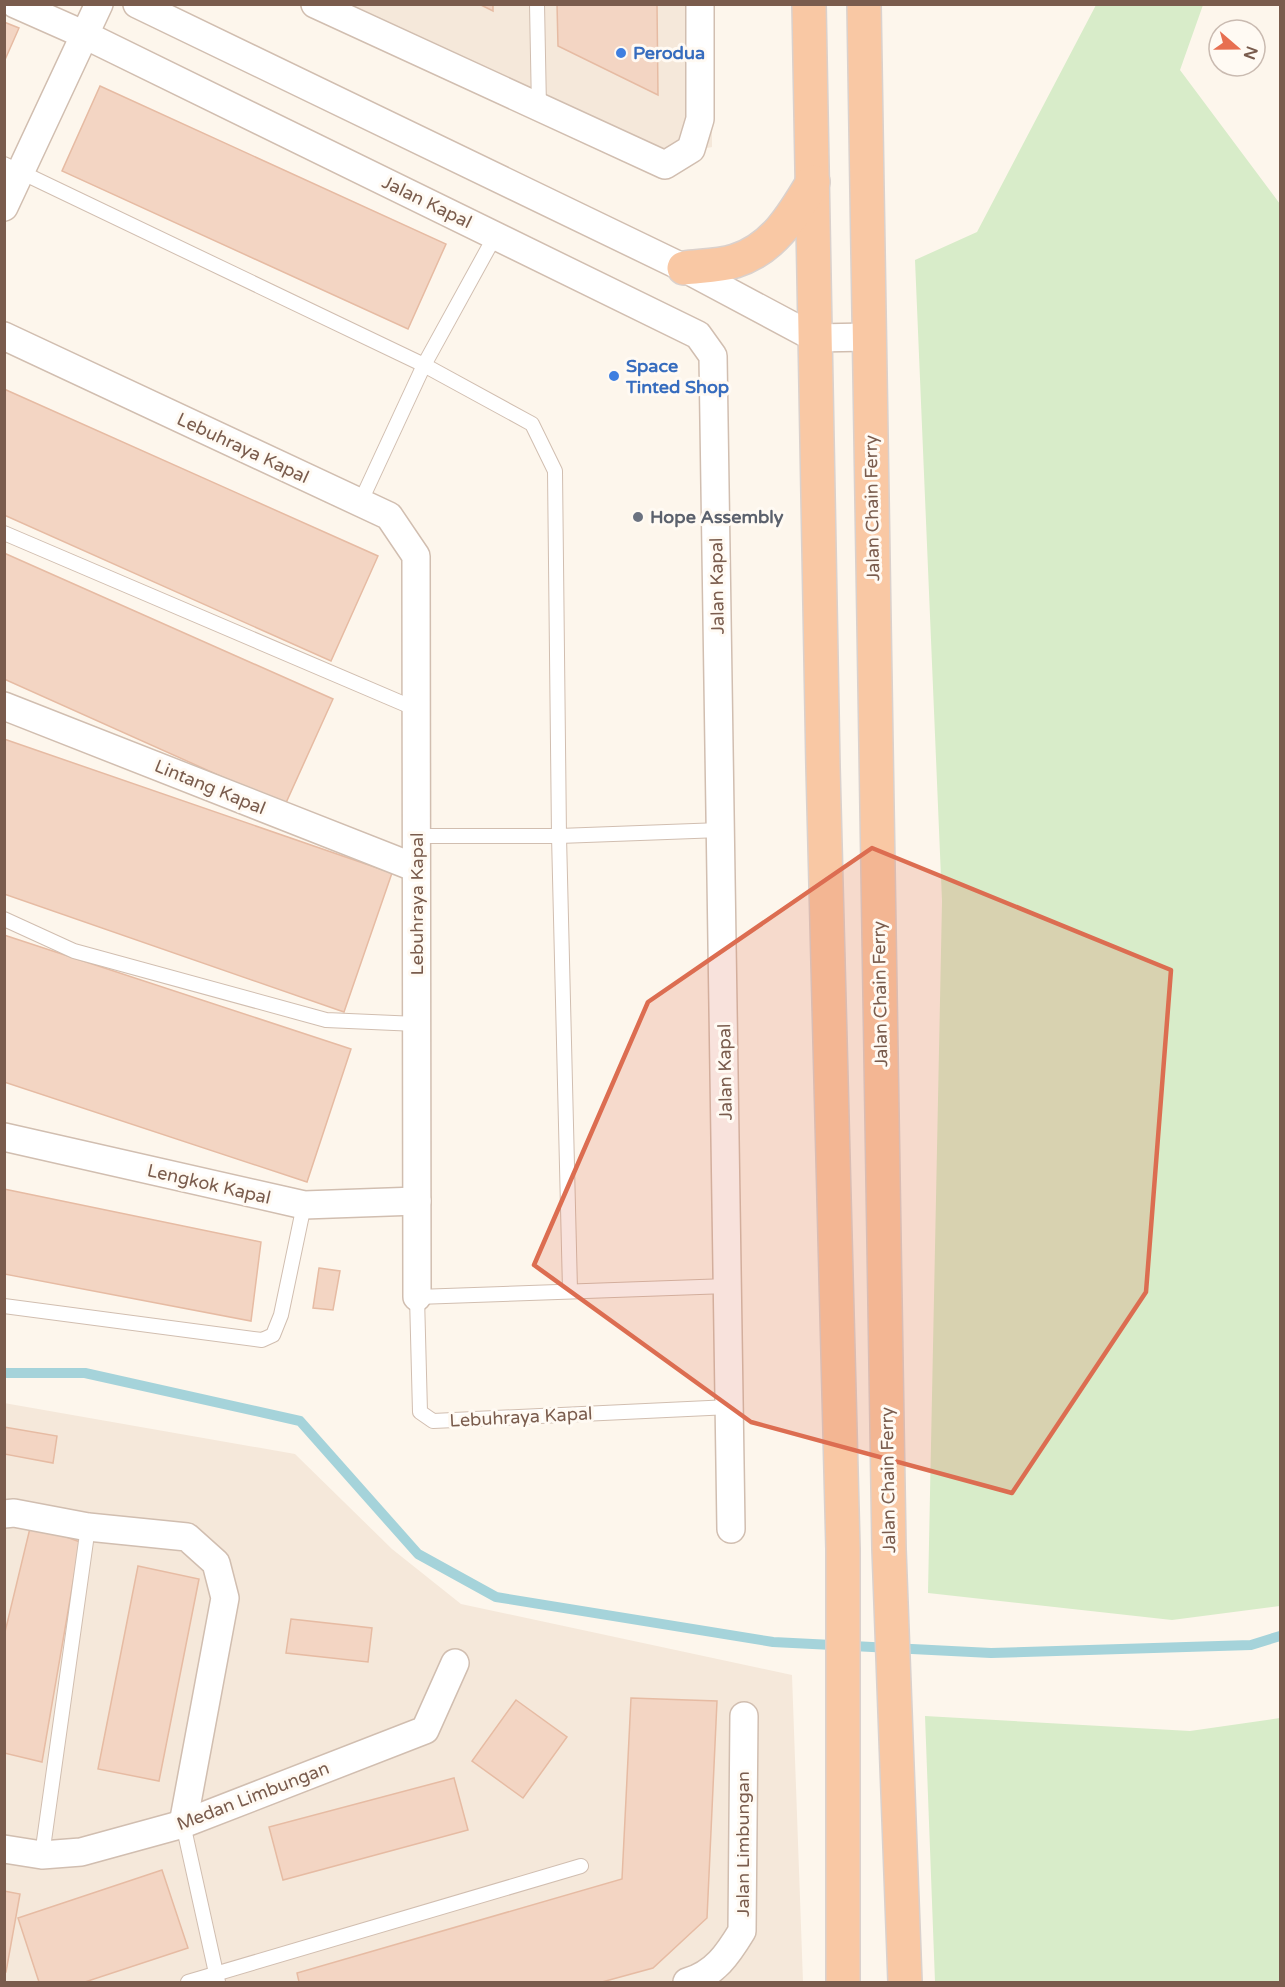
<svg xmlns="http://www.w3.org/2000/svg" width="1285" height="1987" font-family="'Varela Round',sans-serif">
<rect width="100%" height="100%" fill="#fdf6ec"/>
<g fill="#f5e8da">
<polygon points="317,5 712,5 712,147 642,161"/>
<polygon points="4,1403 295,1454 392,1549 461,1604 792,1675 803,1982 5,1982"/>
</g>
<g fill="#d8ecc9">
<polygon points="1096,5 1203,5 1180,70 1280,204 1280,1606 1172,1620 928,1593 942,901 915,260 977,232"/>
<polygon points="925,1716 1190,1731 1280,1718 1280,1982 935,1982"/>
</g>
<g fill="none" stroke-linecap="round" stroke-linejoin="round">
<polyline stroke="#a5d3da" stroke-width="10" points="4,1373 85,1373 300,1421 418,1554 496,1597 773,1642 991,1653 1251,1645 1280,1636"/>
</g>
<g fill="#f3d5c3" stroke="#e6bba3" stroke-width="1.5">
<polygon points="479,4 493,4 493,11"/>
<polygon points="557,4 657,4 658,95 558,46"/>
<polygon points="4,22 19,28 4,62"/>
<polygon points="100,86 446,244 408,329 62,171"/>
<polygon points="4,389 378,556 331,661 4,515"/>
<polygon points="4,553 333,699 285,805 4,679"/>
<polygon points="4,739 392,873 344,1012 4,894"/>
<polygon points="4,935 351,1049 307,1182 4,1082"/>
<polygon points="4,1189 261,1242 251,1321 4,1274"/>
<polygon points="319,1268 340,1271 333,1310 313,1308"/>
<polygon points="4,1427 57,1436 53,1463 4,1454"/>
<polygon points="31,1524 80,1542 42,1762 4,1753 4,1636"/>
<polygon points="138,1566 199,1579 159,1781 98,1769"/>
<polygon points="291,1619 372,1628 368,1662 286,1653"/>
<polygon points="631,1698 717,1701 707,1918 653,1968 602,1982 299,1982 297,1973 622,1879"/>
<polygon points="516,1700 567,1737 523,1798 472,1761"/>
<polygon points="454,1778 468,1830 283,1880 269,1827"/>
<polygon points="162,1870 188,1948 85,1982 39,1982 18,1918"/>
<polygon points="4,1891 20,1894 6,1972 4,1972"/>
</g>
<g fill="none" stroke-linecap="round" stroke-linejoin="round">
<g stroke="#d1beb0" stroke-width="16">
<g id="service">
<polyline points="537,4 539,108"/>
<polyline points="4,164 424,365 532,424 555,471 559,836 570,1290"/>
<polyline points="360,503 424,365 495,236"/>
<polyline points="4,533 416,709"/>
<polyline points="417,836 559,836 721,830"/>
<polyline points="4,919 74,951 326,1020 417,1024"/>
<polyline points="728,1286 417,1297 420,1412 433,1421 730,1407"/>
<polyline points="4,1306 262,1340 273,1335 281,1315 304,1205"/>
<polyline points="183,1824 218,1982"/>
<polyline points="42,1855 88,1527"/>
<polyline points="188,1982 581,1866"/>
</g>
</g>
<g stroke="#d1beb0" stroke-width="30">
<g id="minor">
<polyline points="15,4 85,35 698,335 713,356 731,1529"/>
<polyline points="137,4 684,268 815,338 869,337"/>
<polyline points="315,4 665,165 691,149 700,119 700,4"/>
<polyline points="4,207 99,4"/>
<polyline points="4,336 389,516 416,556 417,1297"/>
<polyline points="4,706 416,868"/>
<polyline points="4,1137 304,1205 417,1201"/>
<polyline points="4,1514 14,1513 88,1527 187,1537 216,1563 225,1598 183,1824"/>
<polyline points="4,1849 42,1855 81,1852 183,1824 425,1730 455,1663"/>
<path d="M 687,1982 C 715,1974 728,1954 742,1931 L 744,1716"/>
</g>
</g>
<g stroke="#dad1cd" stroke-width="36">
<g id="trunk">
<polyline points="809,4 823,767 843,1549 843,1982"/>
<polyline points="864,4 889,1549 905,1982"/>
<path d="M 684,268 C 700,266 719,266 735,261 C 774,249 794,214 813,182"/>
</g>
</g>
<use href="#service" stroke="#fff" stroke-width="14"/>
<use href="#minor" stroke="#fff" stroke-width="27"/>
<use href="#trunk" stroke="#f9c8a4" stroke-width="33"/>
</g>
<path fill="#dc6d51" fill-opacity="0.2" stroke="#dc6d51" stroke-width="4.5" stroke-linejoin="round" d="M 872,848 L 1171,970 L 1146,1292 L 1012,1493 L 751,1422 L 534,1265 L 648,1002 Z"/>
<g fill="#3f7fe0" stroke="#fffaf3" stroke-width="2">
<circle cx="621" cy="53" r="6"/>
<circle cx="614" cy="376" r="6"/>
</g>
<circle fill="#6b7280" stroke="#fffaf3" stroke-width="2" cx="638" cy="517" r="6"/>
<g text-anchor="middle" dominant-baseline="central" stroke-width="6" stroke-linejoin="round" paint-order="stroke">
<g font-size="18" font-weight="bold" fill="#366cbe" stroke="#fffaf3" text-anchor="start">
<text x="633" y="53">Perodua</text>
<text x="626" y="366">Space<tspan x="626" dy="21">Tinted Shop</tspan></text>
</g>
<g font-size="18" fill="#7a5c4d" stroke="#fffaf3">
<text transform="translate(427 202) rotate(26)">Jalan Kapal</text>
<text transform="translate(243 448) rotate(25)">Lebuhraya Kapal</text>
<text transform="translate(872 508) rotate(-91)">Jalan Chain Ferry</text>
<text transform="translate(717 586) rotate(-91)">Jalan Kapal</text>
<text transform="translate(210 787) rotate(22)">Lintang Kapal</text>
<text transform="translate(417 904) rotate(-90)">Lebuhraya Kapal</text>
<text transform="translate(880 994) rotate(-91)">Jalan Chain Ferry</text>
<text transform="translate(725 1072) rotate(-91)">Jalan Kapal</text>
<text transform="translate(209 1184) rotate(13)">Lengkok Kapal</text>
<text transform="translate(521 1417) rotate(-3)">Lebuhraya Kapal</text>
<text transform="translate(888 1480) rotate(-91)">Jalan Chain Ferry</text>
<text transform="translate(253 1796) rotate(-21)">Medan Limbungan</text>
<text transform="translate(743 1844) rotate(-90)">Jalan Limbungan</text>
</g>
<g font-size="18" font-weight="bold" fill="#5b616d" stroke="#fffaf3" text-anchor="start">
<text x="650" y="517">Hope Assembly</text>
</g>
</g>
<rect width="1285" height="1987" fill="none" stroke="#7a5c4d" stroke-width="12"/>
<g transform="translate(1237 48) rotate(110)"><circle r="28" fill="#fffaf3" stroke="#cabbb1" stroke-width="1.5"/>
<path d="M0-4.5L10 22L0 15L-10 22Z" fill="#e76f51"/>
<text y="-9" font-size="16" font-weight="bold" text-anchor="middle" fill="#7a5c4d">N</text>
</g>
</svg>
